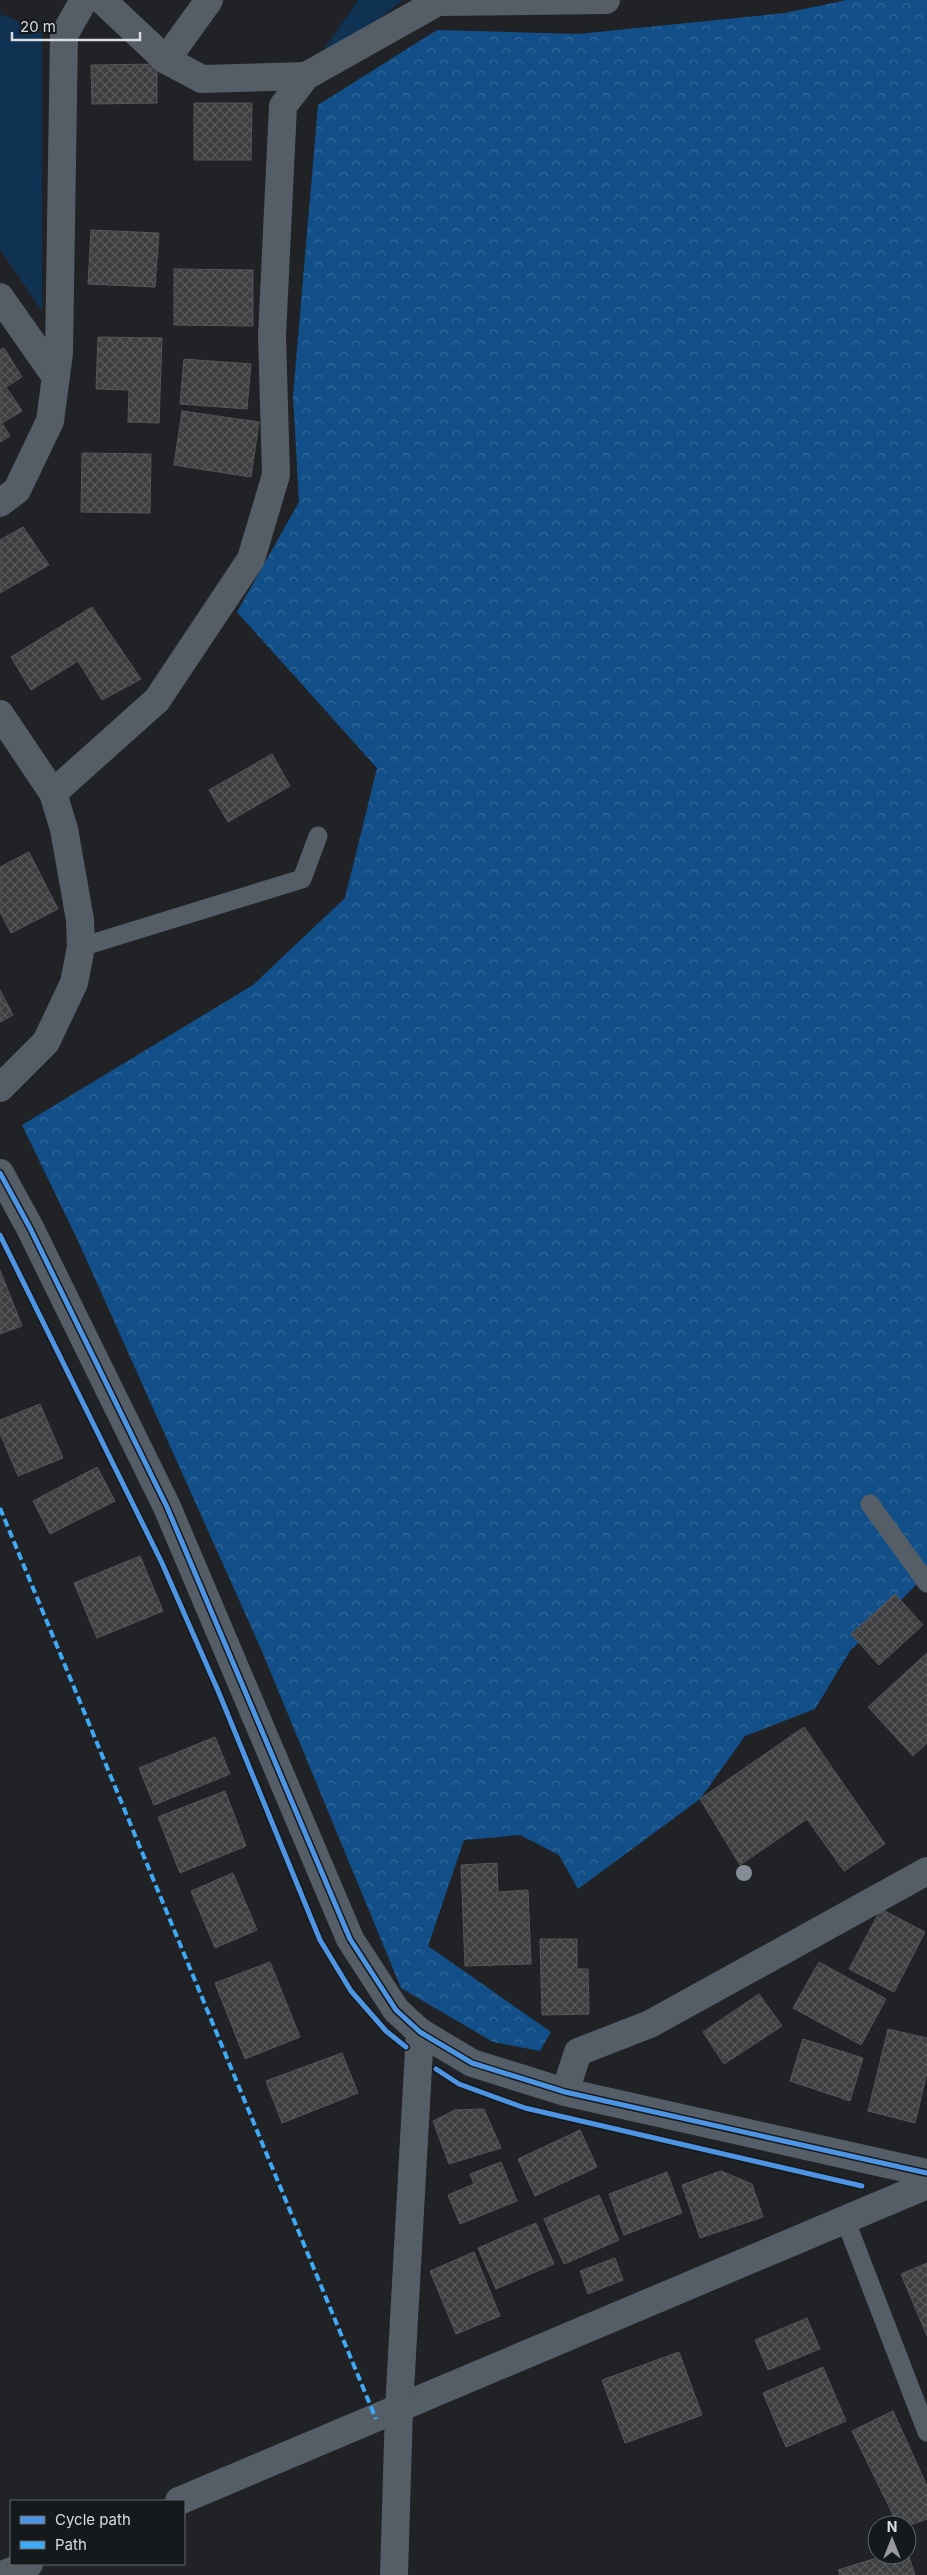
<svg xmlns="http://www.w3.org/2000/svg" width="927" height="2575" font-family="Inter,sans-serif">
<defs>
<pattern id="forest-crowns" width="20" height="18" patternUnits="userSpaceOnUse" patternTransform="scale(1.25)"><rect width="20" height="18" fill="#124f88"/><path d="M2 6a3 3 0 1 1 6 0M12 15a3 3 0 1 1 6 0" fill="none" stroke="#346898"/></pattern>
<pattern id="building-cross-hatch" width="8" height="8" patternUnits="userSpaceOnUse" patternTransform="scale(1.25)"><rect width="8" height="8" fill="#3c3e3f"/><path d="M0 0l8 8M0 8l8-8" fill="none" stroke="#58595a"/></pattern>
</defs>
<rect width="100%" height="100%" fill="#202225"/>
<g fill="#103252">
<polygon points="358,0 403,0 306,76"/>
<polygon points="0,14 42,31 42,311 0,249"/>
</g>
<polygon fill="url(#forest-crowns)" points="847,0 927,0 927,1574 850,1651 815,1709 745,1736 700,1799 578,1889 559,1855 520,1835 464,1840 428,1946 551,2032 540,2051 493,2042 401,1988 261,1649 79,1243 22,1125 253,985 345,898 377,768 237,612 299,502 293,396 318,105 437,30 578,34 785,13"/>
<g fill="url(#building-cross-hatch)" stroke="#535556">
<polygon points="157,64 157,103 92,104 91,65"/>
<polygon points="194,103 252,103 251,160 194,160"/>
<polygon points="91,230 159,233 155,287 88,284"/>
<polygon points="174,269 253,270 253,326 174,325"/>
<polygon points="98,337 162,338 159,423 128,422 129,390 96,389"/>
<polygon points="4,348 22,377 6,387 22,411 2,423 10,436 0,442 0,350"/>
<polygon points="184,359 251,364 247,409 180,404"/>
<polygon points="182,411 259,422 251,477 174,465"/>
<polygon points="82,453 151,454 150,513 81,512"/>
<polygon points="23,527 49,565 0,593 0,540"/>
<polygon points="92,607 141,679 102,700 78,661 31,690 11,657"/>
<polygon points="272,754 290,786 228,822 209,790"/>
<polygon points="29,852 58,909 11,933 0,912 0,867"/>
<polygon points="0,990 13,1015 0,1022"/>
<polygon points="0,1270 22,1326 0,1334"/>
<polygon points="40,1404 63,1458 18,1476 0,1433 0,1420"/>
<polygon points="97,1467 115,1501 50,1534 33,1501"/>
<polygon points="140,1556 163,1611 97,1638 74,1583"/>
<polygon points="895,1594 923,1625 879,1665 851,1634"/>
<polygon points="927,1653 927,1743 913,1756 868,1707"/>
<polygon points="804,1727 885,1844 844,1871 807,1819 740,1865 700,1799"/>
<polygon points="215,1737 230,1774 154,1805 139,1768"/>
<polygon points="225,1791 246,1846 180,1873 158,1817"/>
<polygon points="497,1863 498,1892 528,1890 531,1964 465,1966 461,1865"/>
<polygon points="233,1873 257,1930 215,1948 191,1891"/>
<polygon points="881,1909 925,1932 894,1992 849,1969"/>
<polygon points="540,1939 577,1939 577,1969 588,1969 589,2014 542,2015"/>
<polygon points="270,1962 300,2037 245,2059 215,1983"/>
<polygon points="819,1962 886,1999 861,2045 793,2008"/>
<polygon points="759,1994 782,2026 724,2064 703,2032"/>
<polygon points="888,2029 927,2038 927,2073 915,2123 868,2111"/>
<polygon points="803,2039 863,2058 850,2101 790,2081"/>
<polygon points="342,2053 358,2093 282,2123 266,2081"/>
<polygon points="484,2109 501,2148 449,2164 433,2121 455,2110"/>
<polygon points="580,2130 597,2167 535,2196 518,2159"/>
<polygon points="501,2162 517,2201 460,2224 448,2195 474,2184 470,2174"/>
<polygon points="721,2171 752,2184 763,2217 700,2238 682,2185"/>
<polygon points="667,2172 682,2213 624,2235 609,2194"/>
<polygon points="599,2195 619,2240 564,2264 544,2219"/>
<polygon points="536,2223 554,2264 496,2289 478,2248"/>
<polygon points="474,2252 500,2316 456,2334 430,2271"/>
<polygon points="615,2258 623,2280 588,2294 580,2271"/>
<polygon points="927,2263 927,2336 901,2274"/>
<polygon points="807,2318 820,2349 768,2370 755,2340"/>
<polygon points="679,2352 702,2415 625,2443 602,2380"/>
<polygon points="823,2367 846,2421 786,2447 763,2393"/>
<polygon points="893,2411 927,2486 927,2519 907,2526 898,2525 852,2431"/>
<polygon points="907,2551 915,2575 840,2575 838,2570 886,2555 907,2555"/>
</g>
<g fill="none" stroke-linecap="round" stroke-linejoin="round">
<g stroke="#555d66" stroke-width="19">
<polyline points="81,947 302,879 318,836"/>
<polyline points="870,1504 927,1583"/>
<polyline points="845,2219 927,2432"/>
</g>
<g stroke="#555d66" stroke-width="28">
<polyline points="102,0 166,60 202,79 306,76"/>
<polyline points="438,2 606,0"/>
<polyline points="166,60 209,0"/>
<polyline points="0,297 56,377"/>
<polyline points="0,503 17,490 50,421 59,353 64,35 84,0"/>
<polyline points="0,714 53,793 64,829 80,920 81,947 74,983 46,1042 0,1088"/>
<polyline points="53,793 157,700 251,559 276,475 272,336 283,106 306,76 441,0"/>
<polyline points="565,2092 578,2052 650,2024 927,1871"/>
<polyline points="179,2501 927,2185"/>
<polyline points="2,2575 29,2564"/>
<polyline points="394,2575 399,2409 420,2032"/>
</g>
<polyline stroke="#555d66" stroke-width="28" points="0,1173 30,1228 167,1507 350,1939 396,2010 420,2032 472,2063 565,2092 927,2173"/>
<polyline stroke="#3fa9f5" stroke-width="4" stroke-dasharray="8 4" stroke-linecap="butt" points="0,1508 376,2419"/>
<g stroke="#16191c" stroke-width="8">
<g id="cycleway">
<polyline points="0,1173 30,1228 167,1507 350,1939 396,2010 420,2032 472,2063 565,2092 927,2173"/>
<polyline points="0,1235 162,1563 219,1693 320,1940 351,1991 386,2031 406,2047"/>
<polyline points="436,2069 459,2084 525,2108 862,2186"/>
</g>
</g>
<use href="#cycleway" stroke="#4d94e3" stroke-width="5"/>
</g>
<circle fill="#838d98" cx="744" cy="1873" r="8"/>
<rect x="10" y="2500" width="175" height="65" fill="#16191c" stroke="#64676a"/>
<rect x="20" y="2516" width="25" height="8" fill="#4d94e3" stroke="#64676a"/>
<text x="55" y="2525" font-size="15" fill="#d9dbde">Cycle path</text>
<rect x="20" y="2541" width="25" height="8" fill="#3fa9f5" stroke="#64676a"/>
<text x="55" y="2550" font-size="15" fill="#d9dbde">Path</text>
<g transform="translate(892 2540)"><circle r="24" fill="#16191c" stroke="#64676a"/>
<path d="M0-4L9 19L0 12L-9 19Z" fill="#989a9d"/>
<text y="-8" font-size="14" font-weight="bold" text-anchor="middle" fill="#d9dbde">N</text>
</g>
<path d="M12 32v8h128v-8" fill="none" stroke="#d9dbde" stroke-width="2.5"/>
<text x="20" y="32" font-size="15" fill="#d9dbde" stroke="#16191c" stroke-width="4" paint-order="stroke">20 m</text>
</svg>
